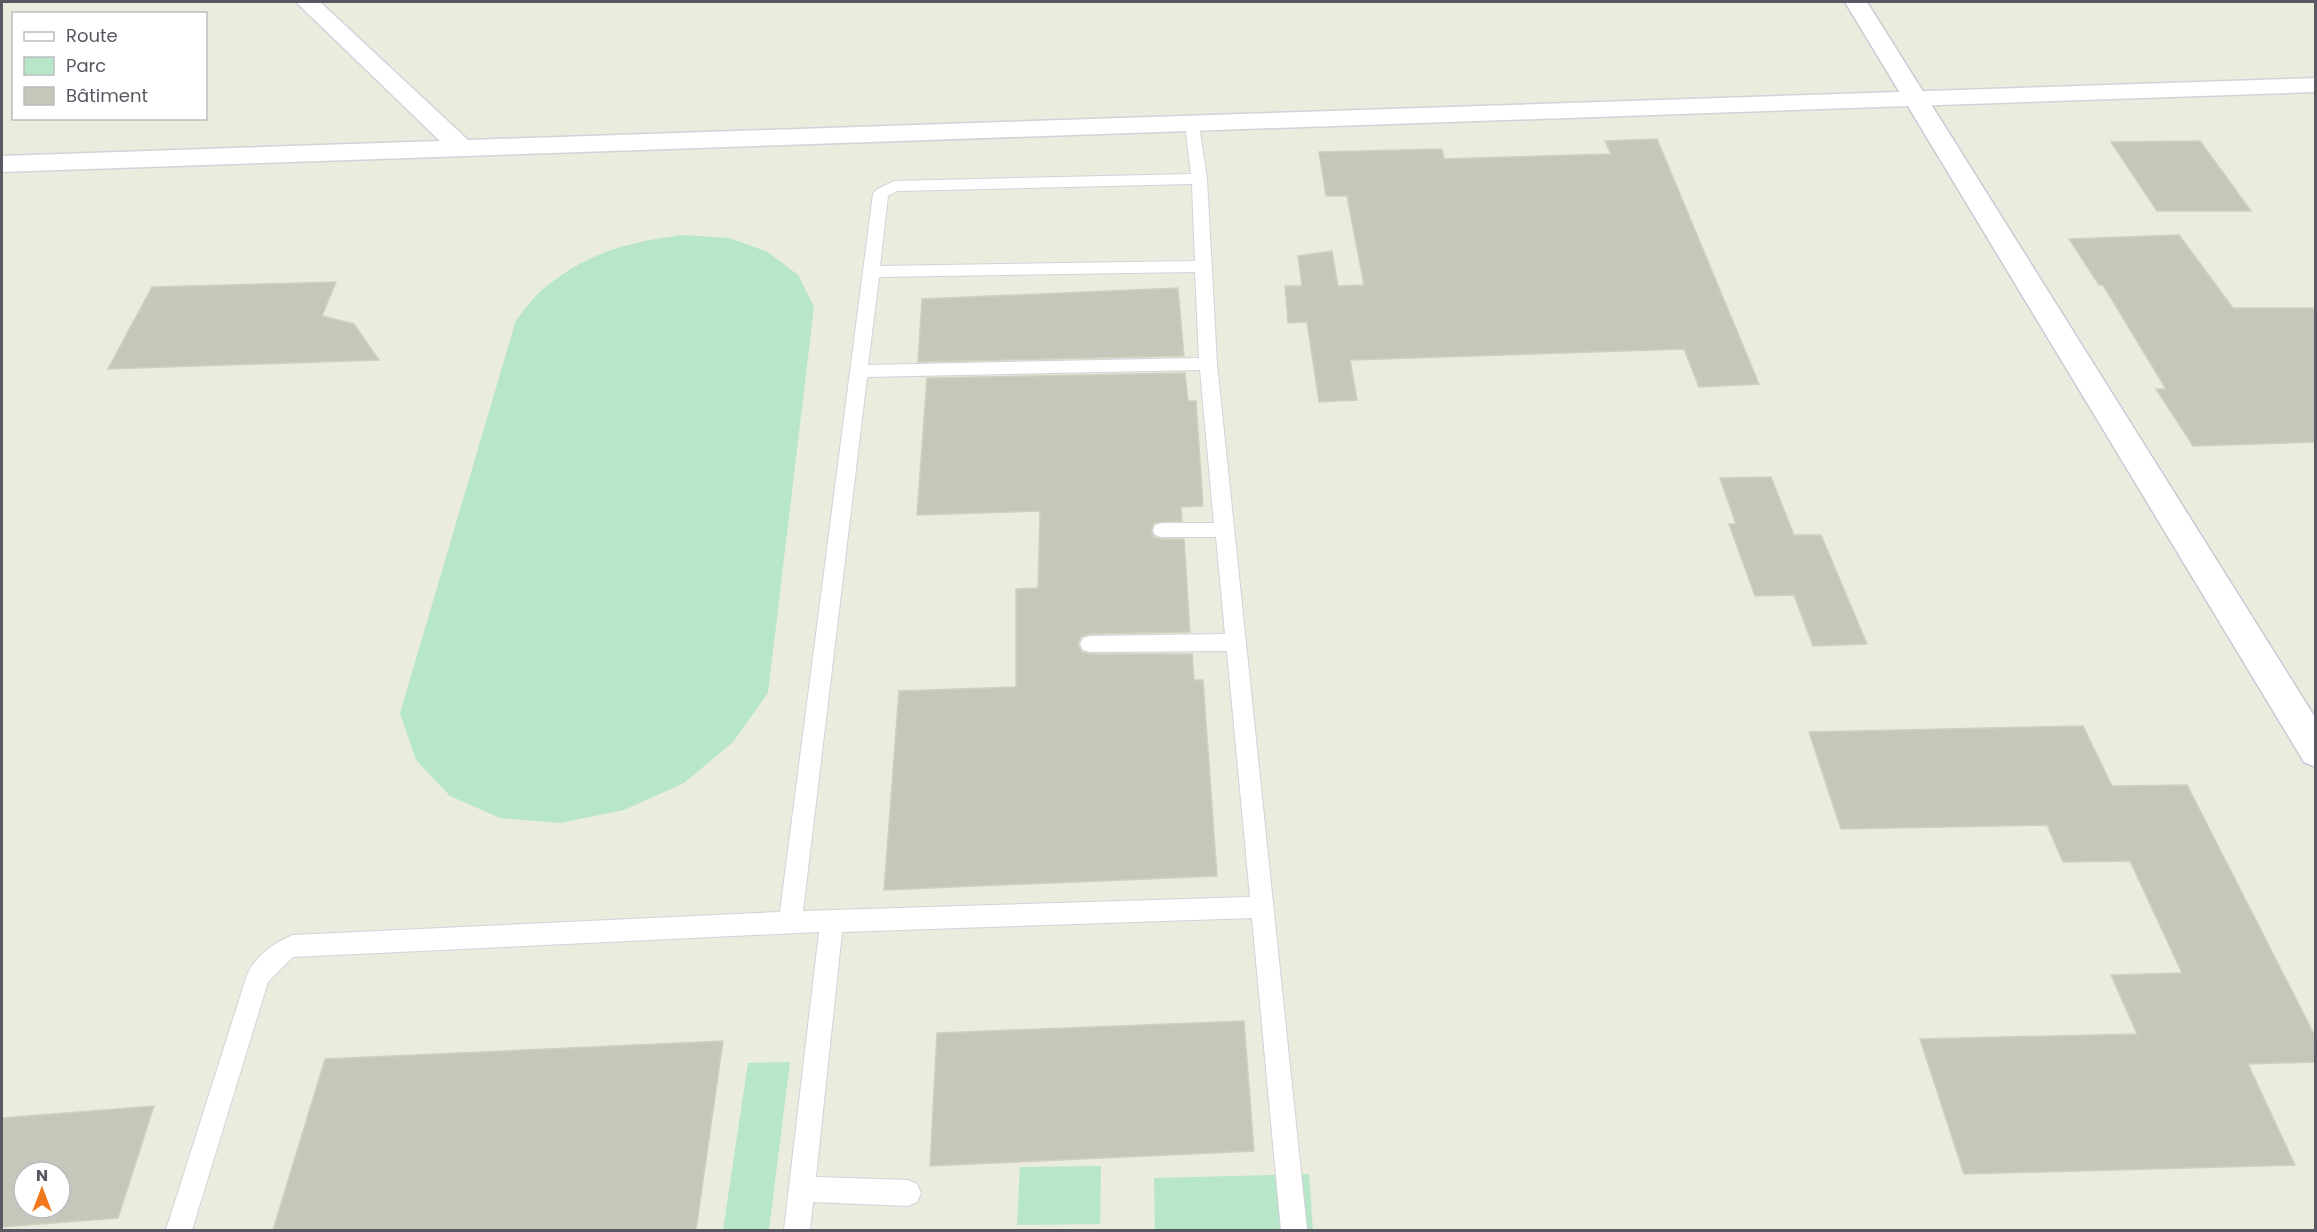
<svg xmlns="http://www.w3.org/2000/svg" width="2317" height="1232" font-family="Poppins,sans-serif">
<rect width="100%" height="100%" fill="#eaecde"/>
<g fill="#b8e6c8">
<path d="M 682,235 L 729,238 L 768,252 L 798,275 L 814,307 L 768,693 L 733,742 L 684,783 L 624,810 L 560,823 L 500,818 L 450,796 L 416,760 L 400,713 L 516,320 C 526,308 536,294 548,285 C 590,252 629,242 682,235 Z"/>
<polygon points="790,1062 769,1230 723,1230 748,1063"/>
<polygon points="1101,1166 1100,1224 1017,1225 1020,1167"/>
<polygon points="1309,1174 1313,1230 1155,1230 1154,1178"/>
</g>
<g fill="#c6c7bb" stroke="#d0d1bc" stroke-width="1.5" fill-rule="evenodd">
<polygon points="1657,139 1759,384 1699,387 1684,349 1350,360 1357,400 1319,402 1307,322 1288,323 1285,286 1302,286 1298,256 1332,251 1338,286 1364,285 1347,196 1326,196 1319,152 1442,149 1444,159 1611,154 1605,141"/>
<polygon points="2200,141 2251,211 2157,211 2111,142"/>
<polygon points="2179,235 2233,308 2316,308 2316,442 2193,446 2156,389 2166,389 2103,285 2099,285 2069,239"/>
<polygon points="336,282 322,316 354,324 379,360 108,369 152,287"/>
<polygon points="1178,288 1184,356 918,362 922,299"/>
<polygon points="1185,373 1188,401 1196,401 1203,506 1181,507 1182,521 1154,523 1151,531 1154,537 1161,539 1184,539 1190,632 1090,634 1081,637 1078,645 1082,652 1090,654 1192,654 1194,680 1203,680 1217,876 884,890 899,691 1016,687 1016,589 1038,588 1040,511 917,515 927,378"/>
<polygon points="1771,477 1794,535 1821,535 1867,644 1813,646 1794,595 1755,596 1729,524 1736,524 1720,478"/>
<polygon points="2083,726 2112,786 2187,785 2316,1038 2316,1062 2248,1064 2295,1165 1964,1174 1920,1039 2137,1034 2111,975 2182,973 2130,861 2063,862 2047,825 1841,829 1809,732"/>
<polygon points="1244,1021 1254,1151 930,1166 937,1033"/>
<polygon points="723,1041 696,1230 273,1230 325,1059"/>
<path d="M 154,1106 L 118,1218 L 2,1227 L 2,1118 ZM 24,1172 L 60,1172 L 60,1208 L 24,1208 Z"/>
</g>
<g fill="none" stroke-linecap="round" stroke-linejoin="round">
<g stroke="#d2d2da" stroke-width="2">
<path id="lane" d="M 1192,119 L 1199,124 L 1207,179 L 1217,364 L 1307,1230 L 1281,1230 L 1252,918 L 842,932 L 816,1177 L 908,1180 L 917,1184 L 921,1193 L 917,1202 L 908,1206 L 813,1202 L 810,1230 L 784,1230 L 819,932 L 293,957 L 268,982 L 192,1230 L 166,1230 L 247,975 C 256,955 274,943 293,935 L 780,912 L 873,194 L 876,190 L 894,181 L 1191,174 L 1185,124 ZM 1192,184 L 1195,261 L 880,266 L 888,196 L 897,191 ZM 1195,272 L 1199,358 L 868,365 L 879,277 ZM 1200,370 L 1214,523 L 1162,523 L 1155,525 L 1153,530 L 1155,535 L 1162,537 L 1216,537 L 1225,634 L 1090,636 L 1083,638 L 1080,644 L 1083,650 L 1090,652 L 1227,651 L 1250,897 L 803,911 L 867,377 Z"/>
</g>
<g stroke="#d2d2da" stroke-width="3">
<polygon id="street" points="296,2 320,2 468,140 2316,78 2316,92 2,172 2,156 440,141"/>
</g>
<g stroke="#c9cad4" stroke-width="3">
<polygon id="secondary" points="1845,2 1867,2 2316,719 2316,767 2304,762"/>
</g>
<use href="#lane" fill="#fff" fill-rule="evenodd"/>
<use href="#street" fill="#fff" fill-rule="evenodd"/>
<use href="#secondary" fill="#fff" fill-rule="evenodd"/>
</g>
<rect width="2317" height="1232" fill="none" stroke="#575861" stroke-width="6"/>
<rect x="12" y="12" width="195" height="108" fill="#ffffff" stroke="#bcbcc0" stroke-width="1.5"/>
<rect x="24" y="32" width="30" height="9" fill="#ffffff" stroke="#bcbcc0" stroke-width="1.5"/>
<text x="66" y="42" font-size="18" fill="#575861">Route</text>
<rect x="24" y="57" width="30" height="18" fill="#b8e6c8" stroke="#bcbcc0" stroke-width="1.5"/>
<text x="66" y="72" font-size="18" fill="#575861">Parc</text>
<rect x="24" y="87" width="30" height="18" fill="#c6c7bb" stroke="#bcbcc0" stroke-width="1.5"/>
<text x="66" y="102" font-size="18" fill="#575861">Bâtiment</text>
<g transform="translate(42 1190)"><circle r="28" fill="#ffffff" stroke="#bcbcc0" stroke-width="1.5"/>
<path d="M0-4.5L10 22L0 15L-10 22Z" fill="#f2781e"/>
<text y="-9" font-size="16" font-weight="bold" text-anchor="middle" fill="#575861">N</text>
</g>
</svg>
